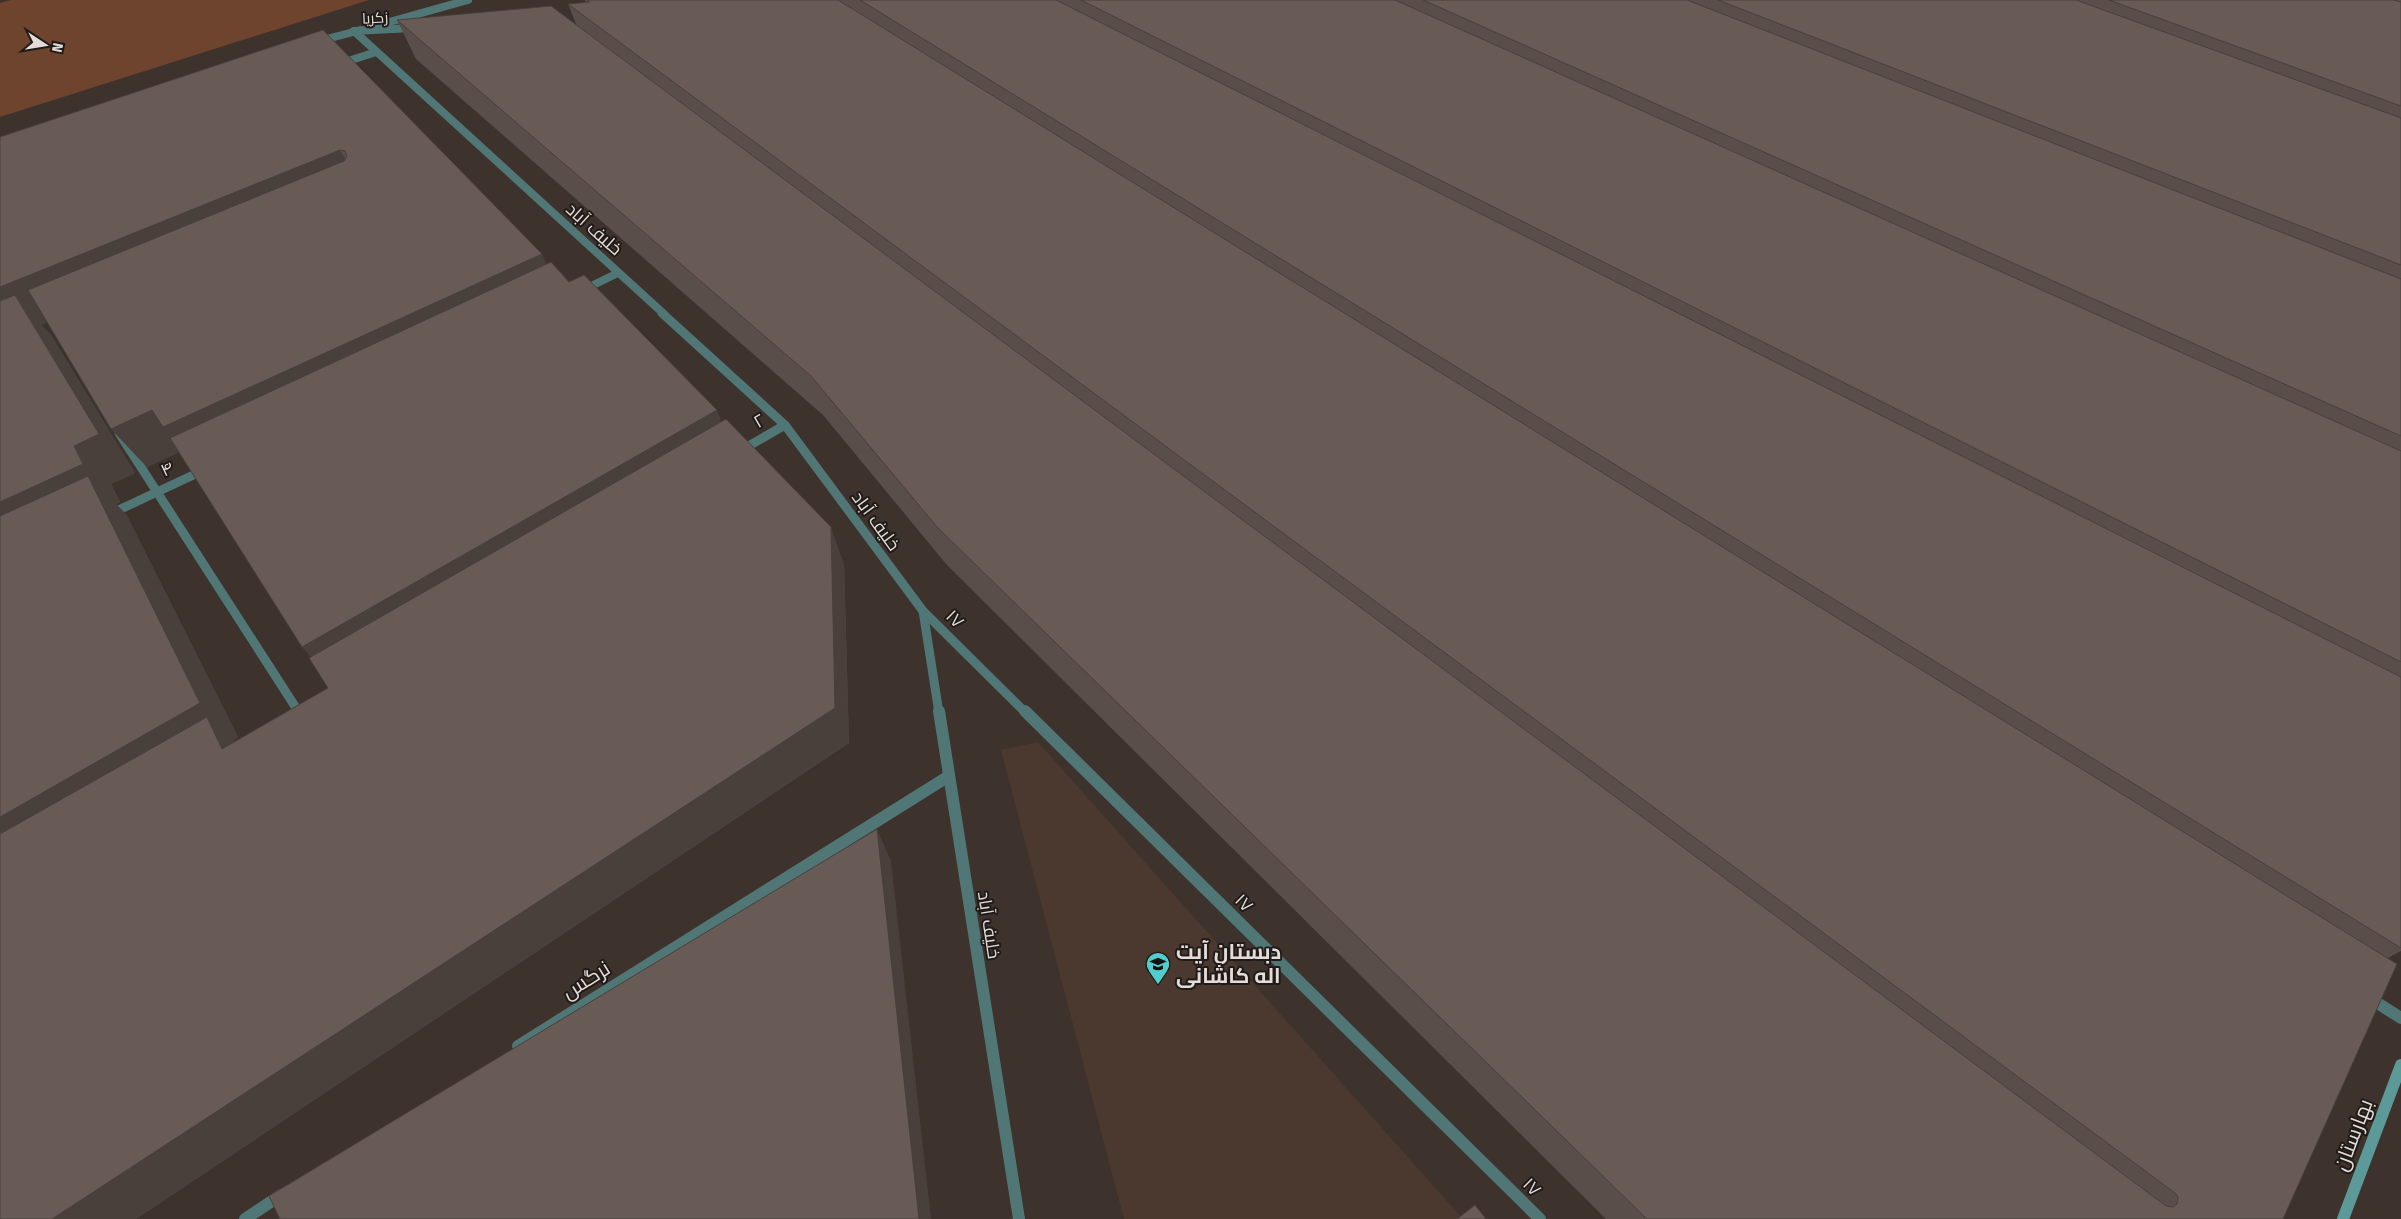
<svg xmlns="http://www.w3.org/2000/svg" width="2401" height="1219" font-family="'Fira Sans',Cairo,sans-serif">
<rect width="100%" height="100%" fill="#3d322c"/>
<polygon fill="#4b3930" points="1038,742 1463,1219 1124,1219 1001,750"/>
<polygon fill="#6e442e" points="11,0 369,0 0,117 0,3"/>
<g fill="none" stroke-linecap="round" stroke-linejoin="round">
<g stroke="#507675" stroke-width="8">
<polyline points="339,64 376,52"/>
<polyline points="583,290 618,273"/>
</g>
<g stroke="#507675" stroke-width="9">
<polyline points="119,433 298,711"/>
<polyline points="740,451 785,425"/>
<polyline points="108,515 204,470"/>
<polyline points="923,611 1026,713"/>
</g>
<g stroke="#507675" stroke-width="12">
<polyline points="1025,711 1540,1219"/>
<polyline points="2368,997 2401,1018"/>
<polyline points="518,1046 949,776"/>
<polyline points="245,1219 281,1195"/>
</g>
<g stroke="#507675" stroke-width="8">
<polyline points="375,26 468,0"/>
<polyline points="354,31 664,314"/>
<polyline points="354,31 413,28"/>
<polyline points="319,41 361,30"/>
</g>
<polyline stroke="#507675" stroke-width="9" points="662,313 785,425 923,611 939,713"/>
<polyline stroke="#507675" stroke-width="12" points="939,711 1019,1219"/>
<polyline stroke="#5c9a99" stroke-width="12" points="2343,1219 2401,1065"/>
</g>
<g fill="#594e49" fill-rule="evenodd">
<polygon points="585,0 2401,0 2401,951 2388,958 2283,1219 1606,1219 947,565 823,415 416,59 397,20 576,24 568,4 586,3"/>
<path d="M 323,30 L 547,264 L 569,282 L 722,422 L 844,564 L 849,743 L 136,1219 L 0,137 ZM 47,322 L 111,429 L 147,467 L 179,452 L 302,647 L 311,657 L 328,688 L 234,742 L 233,741 L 238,737 L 126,514 L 116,504 L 120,502 L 111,484 L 135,473 L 51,335 L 41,325 Z"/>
</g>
<g fill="#49403c">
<polygon points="340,150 363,190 41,325 51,335 135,473 111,484 120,502 116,504 126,514 238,737 233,741 245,751 0,878 0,287"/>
<polygon points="542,254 561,293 183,450 147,467 111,429 152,410"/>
<polygon points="717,410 732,448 335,682 302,647"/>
<polygon points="831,527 844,564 849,743 136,1219 52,1219"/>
<polygon points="877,829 891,861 931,1219 919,1219"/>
</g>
<g fill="#685b55" stroke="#49403c">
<polygon points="587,0 838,0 2397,964 2283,1219 1647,1219 938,528 811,376 397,20 551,6 2166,1206 2173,1207 2177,1204 2178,1197 2175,1193 568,4 590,2"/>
<polygon points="860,0 1056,0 2401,677 2401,948"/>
<polygon points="1081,0 1395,0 2401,451 2401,662"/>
<polygon points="1423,0 1687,0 2401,279 2401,436"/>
<polygon points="1718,0 2076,0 2401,118 2401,265"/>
<polygon points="2109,0 2393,0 2401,2 2401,106"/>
<polygon points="323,30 542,254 163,427 152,410 111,429 28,290 344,161 347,156 345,151 340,150 0,287 0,137"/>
<polygon points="551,262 569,282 584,275 717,410 302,647 170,438"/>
<polygon points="15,295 99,434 74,446 83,464 0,502 0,301"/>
<polygon points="726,419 831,527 835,708 52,1219 0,1219 0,834 207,717 222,749 328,688 309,658"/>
<polygon points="88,476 200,703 0,817 0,516"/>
<polygon points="877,829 919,1219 280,1219 269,1196"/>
<polygon points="1475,1205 1486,1219 1457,1219"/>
</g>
<defs>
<g id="school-pin" transform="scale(1.25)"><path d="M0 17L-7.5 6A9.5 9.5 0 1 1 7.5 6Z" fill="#52cdcd" stroke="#201b18"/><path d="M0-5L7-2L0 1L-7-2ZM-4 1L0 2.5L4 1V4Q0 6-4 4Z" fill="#111"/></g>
</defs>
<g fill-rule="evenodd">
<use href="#school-pin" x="1158" y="964"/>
</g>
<g text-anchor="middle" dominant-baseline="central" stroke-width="4" stroke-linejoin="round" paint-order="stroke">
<g font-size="15" fill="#e3dcd8" stroke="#201b18">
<text transform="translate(375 18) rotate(-3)">زکریا</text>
</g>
<g font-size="18" fill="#e3dcd8" stroke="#201b18">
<text transform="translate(594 229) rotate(42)">خلیف آباد</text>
<text transform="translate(759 421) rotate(-30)">۲</text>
<text transform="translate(167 469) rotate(-25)">۴</text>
<text transform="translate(876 521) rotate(54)">خلیف آباد</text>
<text transform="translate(955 619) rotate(45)">۱۷</text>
<text transform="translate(1244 903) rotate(45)">۱۷</text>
<text transform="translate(989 925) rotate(81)">خلیف آباد</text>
<text transform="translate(1532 1187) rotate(45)">۱۷</text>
</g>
<g font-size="21" font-weight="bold" fill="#e3dcd8" stroke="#201b18" text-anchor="start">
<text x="1176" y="952">دبستان آیت<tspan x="1176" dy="24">اله کاشانی</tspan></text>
</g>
<g font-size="21" fill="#e3dcd8" stroke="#201b18">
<text transform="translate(586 980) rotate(-32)">نرگس</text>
<text transform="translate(2353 1135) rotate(-69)">بهارستان</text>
</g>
</g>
<g transform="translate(45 45) rotate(102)" stroke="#201b18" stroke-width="4" paint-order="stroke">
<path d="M0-4L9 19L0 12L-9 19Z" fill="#e3dcd8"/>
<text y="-8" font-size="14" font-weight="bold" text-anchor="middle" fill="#e3dcd8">N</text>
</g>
</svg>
